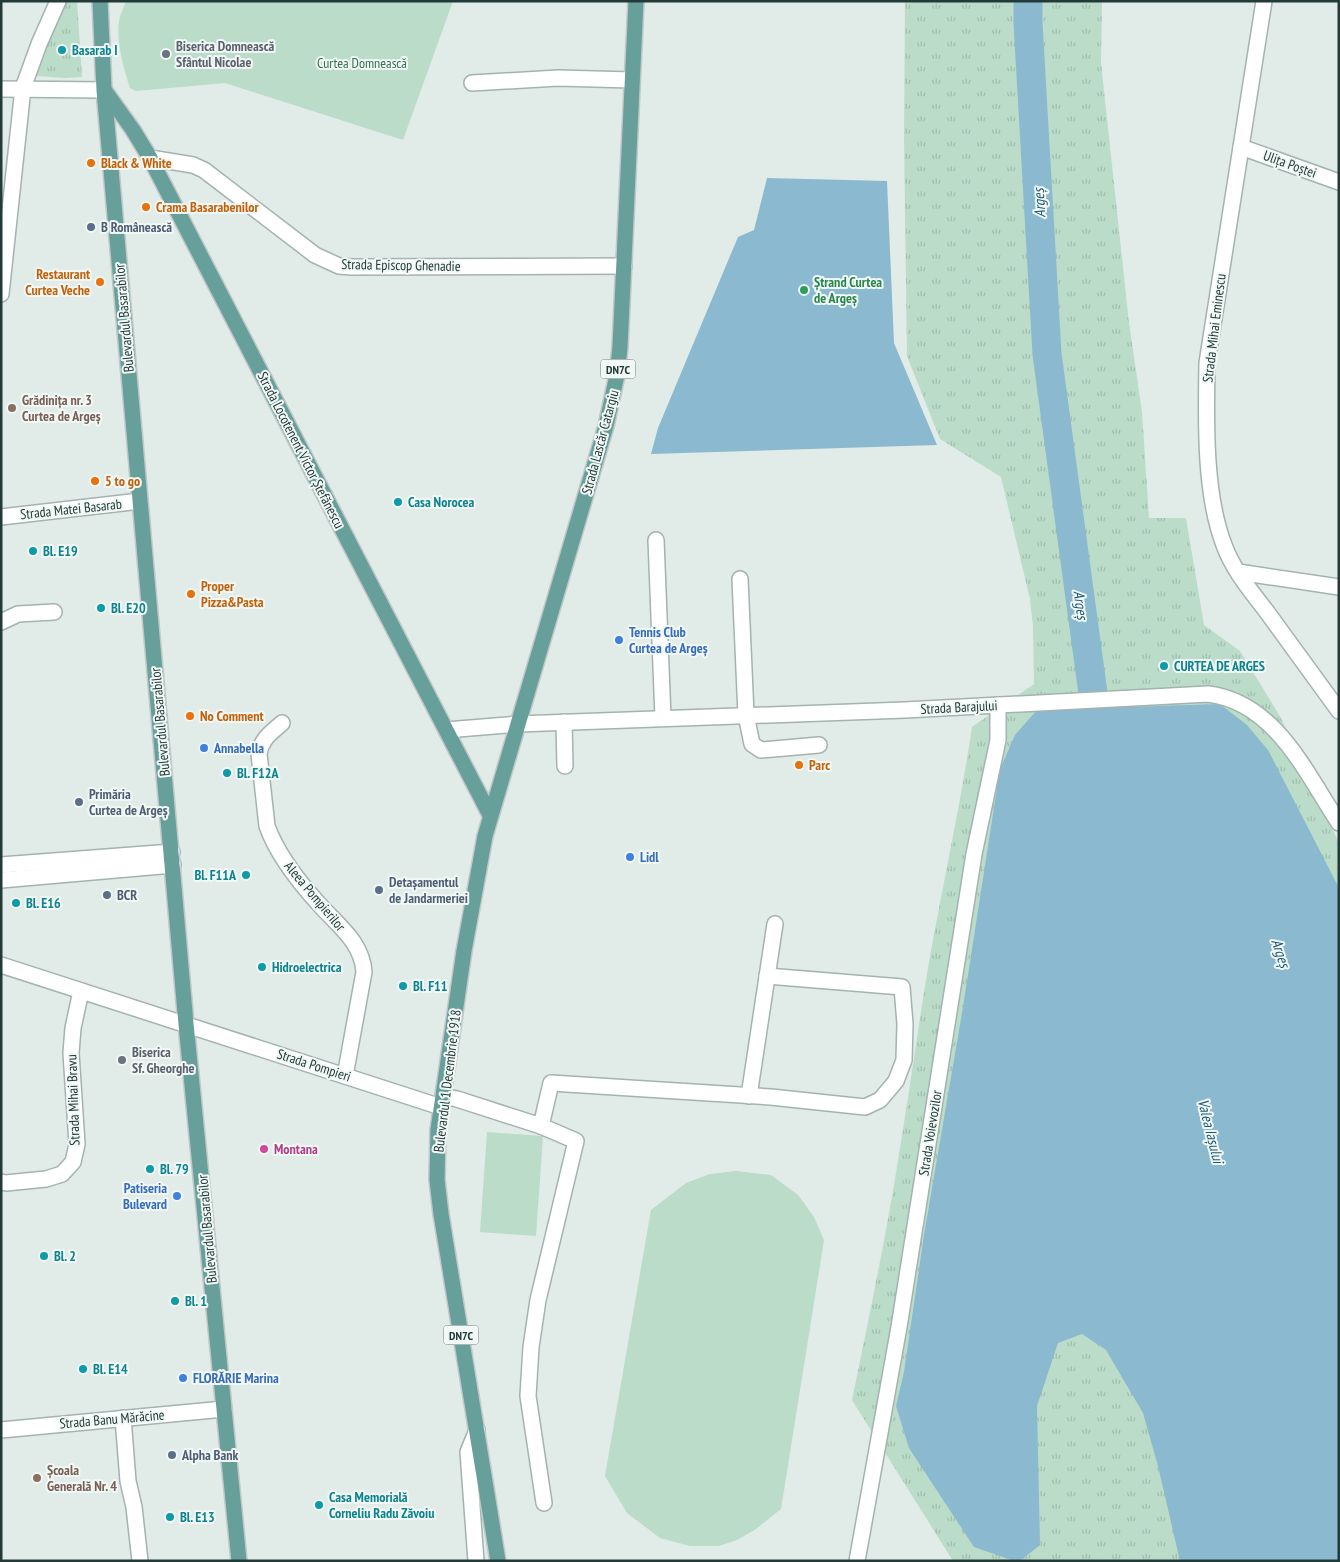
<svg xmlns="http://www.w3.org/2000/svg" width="1340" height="1562" font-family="'PT Sans Narrow',sans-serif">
<defs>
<pattern id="grass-tufts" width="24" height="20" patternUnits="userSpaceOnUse" patternTransform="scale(1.25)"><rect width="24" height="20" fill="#badcc9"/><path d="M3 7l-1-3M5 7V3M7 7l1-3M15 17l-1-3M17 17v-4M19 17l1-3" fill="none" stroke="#a0bead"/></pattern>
</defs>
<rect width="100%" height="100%" fill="#e1ebe8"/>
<g fill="url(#grass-tufts)">
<polygon points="64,1 77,1 82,77 65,78 37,76 38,68"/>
<path d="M 905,1 L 1102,1 L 1101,63 L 1129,323 L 1142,412 L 1149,518 L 1186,518 L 1204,625 L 1240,651 L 1281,718 L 1339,843 L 1339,1561 L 953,1561 L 852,1400 C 869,1317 887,1232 900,1148 C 910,1088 918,1028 928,968 C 942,888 960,808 972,727 L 1034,684 L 1033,626 L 1030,599 L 1001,477 L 940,439 L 907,356 L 904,138 Z"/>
</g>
<g fill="#badcc9">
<path d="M 126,1 L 453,1 L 403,140 L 225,83 L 136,91 L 130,88 C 123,66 115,39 120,16 C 122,11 124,6 126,1 Z"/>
<polygon points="487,1132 543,1136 536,1236 480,1232"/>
<polygon points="736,1171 771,1175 798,1195 814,1217 824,1240 781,1509 756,1529 737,1540 719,1546 690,1546 660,1538 627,1513 605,1476 651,1210 686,1183 710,1174"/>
</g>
<g fill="#8bb9cf">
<polygon points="767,178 887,181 894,343 937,445 651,454 658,428 738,237 754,230"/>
<polygon points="1220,704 1247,725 1268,750 1339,888 1339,1561 1180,1561 1158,1466 1143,1413 1106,1350 1082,1334 1058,1343 1037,1406 1040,1545 1020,1561 1014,1561 974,1547 909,1448 896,1406 904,1372 924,1235 963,1007 1000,769 1015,735 1037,710"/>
</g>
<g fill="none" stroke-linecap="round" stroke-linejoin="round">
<polyline stroke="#8bb9cf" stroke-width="29" points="1028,1 1028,23 1047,354 1095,708 1112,724"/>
<g stroke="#a4b3b0" stroke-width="18">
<g id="minor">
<path d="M 1264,1 L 1207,363 C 1206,419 1204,493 1224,545 C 1233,570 1251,591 1267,612 C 1291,645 1315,678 1339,711"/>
<polyline points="472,83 558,78 631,80"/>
<polyline points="1,89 104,90"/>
<polyline points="1241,147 1339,182"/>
<polyline points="150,158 193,165 204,170 315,255 339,266 352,267 624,266"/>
<polyline points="1,294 23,88 39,44 58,1"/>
<polyline points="1,517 140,501"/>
<polyline points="656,540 663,718"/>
<polyline points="1238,572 1339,587"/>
<polyline points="740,579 746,715 752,744 761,750 819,745"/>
<polyline points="1,622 18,614 54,612"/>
<polyline points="564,722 565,766"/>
<path d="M 282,723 C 271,733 261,739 259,754 L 267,826 C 277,854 298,881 318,903 C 336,924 362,941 364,972 L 345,1076"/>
<path d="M 446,730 L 518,724 L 905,710 L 1208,694 C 1275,702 1306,773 1339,823"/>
<polyline points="1,865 172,852"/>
<polyline points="1,880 173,865"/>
<polyline points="1,965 441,1107"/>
<polyline points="443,1096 457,1099 541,1126 551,1083 771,1097 865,1107 880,1100 896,1081 904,1060 905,1024 902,987 767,976"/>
<polyline points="749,1096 775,924"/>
<polyline points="541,1126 576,1141 538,1300 531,1347 528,1396 544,1503"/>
<polyline points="1,1182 6,1183 46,1179 62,1174 73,1162 77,1144 71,1053 73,1028 81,991"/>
<polyline points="123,1418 128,1481 134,1507 140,1561"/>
<polyline points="1,1430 224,1409"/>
<polyline points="476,1561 468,1452 477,1430"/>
<polyline points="857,1561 899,1327 974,854 998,740 998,705"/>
</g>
</g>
<g stroke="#c1c8c7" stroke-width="18">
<g id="major">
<polyline points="100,1 104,90 186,1024 239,1561"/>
<polyline points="105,91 133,130 150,158 490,815"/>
<polyline points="498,1561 441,1214 437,1180 438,1130 464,951 485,836 606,426 617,375 620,347 636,1"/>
</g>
</g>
<use href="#minor" stroke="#fff" stroke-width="15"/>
<use href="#major" stroke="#679f9a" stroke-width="15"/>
</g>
<g fill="#0f9aa8" stroke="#f1f8f6" stroke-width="2">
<circle cx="62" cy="50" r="5"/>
<circle cx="398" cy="502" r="5"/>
<circle cx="33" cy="551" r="5"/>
<circle cx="101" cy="608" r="5"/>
<circle cx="1164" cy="666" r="5"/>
<circle cx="227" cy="773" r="5"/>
<circle cx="246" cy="875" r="5"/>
<circle cx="16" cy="903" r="5"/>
<circle cx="262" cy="967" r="5"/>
<circle cx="403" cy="986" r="5"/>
<circle cx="150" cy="1169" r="5"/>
<circle cx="44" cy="1256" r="5"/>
<circle cx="175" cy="1301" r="5"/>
<circle cx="83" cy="1369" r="5"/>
<circle cx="319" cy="1505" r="5"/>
<circle cx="170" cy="1517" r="5"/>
</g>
<g fill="#6b7280" stroke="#f1f8f6" stroke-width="2">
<circle cx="166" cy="54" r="5"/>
<circle cx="122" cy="1060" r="5"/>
</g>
<g fill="#e8710a" stroke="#f1f8f6" stroke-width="2">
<circle cx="91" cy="163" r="5"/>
<circle cx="146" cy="207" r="5"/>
<circle cx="100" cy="282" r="5"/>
<circle cx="95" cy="481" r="5"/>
<circle cx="191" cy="594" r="5"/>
<circle cx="190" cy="716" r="5"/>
<circle cx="799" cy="765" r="5"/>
</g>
<g fill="#5c6f8a" stroke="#f1f8f6" stroke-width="2">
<circle cx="91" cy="227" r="5"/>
<circle cx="79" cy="802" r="5"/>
<circle cx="379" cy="890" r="5"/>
<circle cx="107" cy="895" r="5"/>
<circle cx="172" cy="1455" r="5"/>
</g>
<circle fill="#2e9e5b" stroke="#f1f8f6" stroke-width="2" cx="804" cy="290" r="5"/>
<g fill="#8d6e63" stroke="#f1f8f6" stroke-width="2">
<circle cx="12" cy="408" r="5"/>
<circle cx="37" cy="1478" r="5"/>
</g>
<g fill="#3f7fe0" stroke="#f1f8f6" stroke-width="2">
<circle cx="619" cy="640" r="5"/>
<circle cx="204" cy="748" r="5"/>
<circle cx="630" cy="857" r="5"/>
<circle cx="177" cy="1196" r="5"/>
<circle cx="183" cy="1378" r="5"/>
</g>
<circle fill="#d1479c" stroke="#f1f8f6" stroke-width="2" cx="264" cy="1149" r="5"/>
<g text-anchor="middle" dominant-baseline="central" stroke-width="4" stroke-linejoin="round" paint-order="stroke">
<g fill="#f1f8f6" stroke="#607471" stroke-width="1">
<rect x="600.5" y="359.5" width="35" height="19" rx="4"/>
<rect x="443.5" y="1325.5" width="35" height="19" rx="4"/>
</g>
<g font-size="12" font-weight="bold" fill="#223b38">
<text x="618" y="369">DN7C</text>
<text x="461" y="1335">DN7C</text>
</g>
<g font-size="14" font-weight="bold" fill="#5b616d" stroke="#f1f8f6" text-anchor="start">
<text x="176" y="46">Biserica Domnească<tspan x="176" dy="16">Sfântul Nicolae</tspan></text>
<text x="132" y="1052">Biserica<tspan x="132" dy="16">Sf. Gheorghe</tspan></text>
</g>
<g font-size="14" font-weight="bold" fill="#0d838f" stroke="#f1f8f6" text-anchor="start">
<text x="72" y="50">Basarab I</text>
<text x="408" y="502">Casa Norocea</text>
<text x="43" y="551">Bl. E19</text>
<text x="111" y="608">Bl. E20</text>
<text x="1174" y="666">CURTEA DE ARGES</text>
<text x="237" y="773">Bl. F12A</text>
<text x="236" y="875" text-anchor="end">Bl. F11A</text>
<text x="26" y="903">Bl. E16</text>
<text x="272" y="967">Hidroelectrica</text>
<text x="413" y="986">Bl. F11</text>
<text x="160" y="1169">Bl. 79</text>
<text x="54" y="1256">Bl. 2</text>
<text x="185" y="1301">Bl. 1</text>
<text x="93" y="1369">Bl. E14</text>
<text x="329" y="1497">Casa Memorială<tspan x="329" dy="16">Corneliu Radu Zăvoiu</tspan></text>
<text x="180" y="1517">Bl. E13</text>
</g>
<g font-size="14" fill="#2e7152" stroke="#f1f8f6">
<text x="362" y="63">Curtea Domnească</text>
</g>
<g font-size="14" font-weight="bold" fill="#c56008" stroke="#f1f8f6" text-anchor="start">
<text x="101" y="163">Black &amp; White</text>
<text x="156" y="207">Crama Basarabenilor</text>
<text x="90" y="274" text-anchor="end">Restaurant<tspan x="90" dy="16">Curtea Veche</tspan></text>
<text x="105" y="481">5 to go</text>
<text x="201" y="586">Proper<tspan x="201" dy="16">Pizza&amp;Pasta</tspan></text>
<text x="200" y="716">No Comment</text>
<text x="809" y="765">Parc</text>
</g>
<g font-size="14" fill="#223b38" stroke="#f1f8f6">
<text transform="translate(1290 164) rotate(20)">Ulița Poștei</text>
<text transform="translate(401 265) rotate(1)">Strada Episcop Ghenadie</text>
<text transform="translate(124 318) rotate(-95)">Bulevardul Basarabilor</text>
<text transform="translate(1214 328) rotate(-83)">Strada Mihai Eminescu</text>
<text transform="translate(600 442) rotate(-75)">Strada Lascăr Catargiu</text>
<text transform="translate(301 450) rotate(63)">Strada Locotenent Victor Ștefănescu</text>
<text transform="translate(71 509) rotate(-6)">Strada Matei Basarab</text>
<text transform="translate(959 707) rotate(-3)">Strada Barajului</text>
<text transform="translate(160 722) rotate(-95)">Bulevardul Basarabilor</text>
<text transform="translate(315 896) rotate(50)">Aleea Pompierilor</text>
<text transform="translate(314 1065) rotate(18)">Strada Pompieri</text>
<text transform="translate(447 1081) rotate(-83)">Bulevardul 1 Decembrie 1918</text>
<text transform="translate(73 1100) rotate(-92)">Strada Mihai Bravu</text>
<text transform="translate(930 1133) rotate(-81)">Strada Voievozilor</text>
<text transform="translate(207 1229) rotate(-95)">Bulevardul Basarabilor</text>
<text transform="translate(112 1419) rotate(-5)">Strada Banu Mărăcine</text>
</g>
<g font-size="14" font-weight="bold" fill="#4e5e75" stroke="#f1f8f6" text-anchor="start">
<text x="101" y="227">B Românească</text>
<text x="89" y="794">Primăria<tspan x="89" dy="16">Curtea de Argeș</tspan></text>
<text x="389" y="882">Detașamentul<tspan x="389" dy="16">de Jandarmeriei</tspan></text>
<text x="117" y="895">BCR</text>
<text x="182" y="1455">Alpha Bank</text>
</g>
<g font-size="14" font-weight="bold" fill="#27864d" stroke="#f1f8f6" text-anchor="start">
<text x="814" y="282">Ștrand Curtea<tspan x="814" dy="16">de Argeș</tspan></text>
</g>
<g font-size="14" font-weight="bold" fill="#785e54" stroke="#f1f8f6" text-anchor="start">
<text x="22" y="400">Grădinița nr. 3<tspan x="22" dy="16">Curtea de Argeș</tspan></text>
<text x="47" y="1470">Școala<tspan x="47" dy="16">Generală Nr. 4</tspan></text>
</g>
<g font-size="14" font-weight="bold" fill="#366cbe" stroke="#f1f8f6" text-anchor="start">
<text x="629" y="632">Tennis Club<tspan x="629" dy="16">Curtea de Argeș</tspan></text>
<text x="214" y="748">Annabella</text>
<text x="640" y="857">Lidl</text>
<text x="167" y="1188" text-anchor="end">Patiseria<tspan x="167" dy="16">Bulevard</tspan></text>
<text x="193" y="1378">FLORĂRIE Marina</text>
</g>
<g font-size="14" font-weight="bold" fill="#b23c85" stroke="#f1f8f6" text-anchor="start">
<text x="274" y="1149">Montana</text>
</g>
<g font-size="15" font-style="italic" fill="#1e5975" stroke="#f1f8f6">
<text transform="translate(1039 203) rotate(-93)">Argeș</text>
<text transform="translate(1081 605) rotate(82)">Argeș</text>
<text transform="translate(1281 953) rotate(72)">Argeș</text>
<text transform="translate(1211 1131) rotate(76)">Valea Iașului</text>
</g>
</g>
<rect width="1340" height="1562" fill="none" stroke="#223b38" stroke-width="5"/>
</svg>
